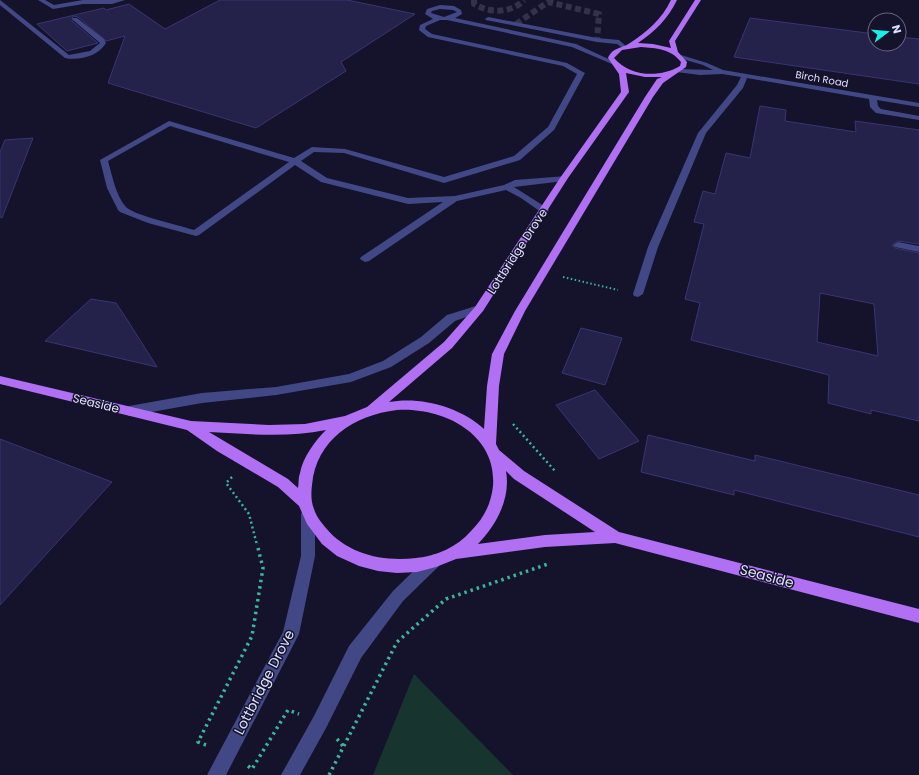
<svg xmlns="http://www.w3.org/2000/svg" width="919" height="775" font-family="Poppins,sans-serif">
<rect width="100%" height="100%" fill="#14132b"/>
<polygon fill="#17342f" points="414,674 513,775 373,775"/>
<g fill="#24214a" stroke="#393575" fill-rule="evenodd">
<polygon points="220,0 347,0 415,14 341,62 346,71 256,128 108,83 125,36 106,41 78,17 73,16 72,21 98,43 67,51 37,24 104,8 106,10 129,4 165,29"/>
<polygon points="750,18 875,34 875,44 899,44 899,37 919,39 919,84 734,57"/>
<path d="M 760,106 L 786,110 L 785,121 L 856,132 L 855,121 L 919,130 L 919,244 L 898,241 L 892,245 L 895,248 L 919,253 L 919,421 L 871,410 L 871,414 L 828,403 L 829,375 L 691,340 L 700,303 L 685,299 L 704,224 L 694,222 L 703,191 L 715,194 L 726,153 L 750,158 ZM 820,293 L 874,304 L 878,356 L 817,342 Z"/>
<polygon points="33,138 2,218 0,217 0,152 5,140"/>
<polygon points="91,299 116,303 128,321 157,367 45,341"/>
<polygon points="581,328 622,338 605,385 562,373"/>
<polygon points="595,390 639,441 599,459 556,405"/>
<polygon points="648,435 755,461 755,455 919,495 919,537 734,490 734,495 641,472"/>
<polygon points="0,439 112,482 0,605"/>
</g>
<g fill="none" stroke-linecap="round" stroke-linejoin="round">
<g stroke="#32324a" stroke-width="6" stroke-dasharray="6 3.5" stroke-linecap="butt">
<path d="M 474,0 L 474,4 C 490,13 510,14 524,0"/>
<polyline points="516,24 548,2 599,14 597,40"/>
</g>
<polyline stroke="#3bb69e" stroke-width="2" stroke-dasharray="1.5 2.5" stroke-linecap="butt" points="563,277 618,290"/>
<g stroke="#3bb69e" stroke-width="2.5" stroke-dasharray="2 3" stroke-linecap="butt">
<polyline points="513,424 555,471"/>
<polyline points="232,477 226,483 249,514 257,545"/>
</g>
<g stroke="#3bb69e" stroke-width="3.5" stroke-dasharray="2.5 4" stroke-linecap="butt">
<polyline points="337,739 343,746"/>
<polyline points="206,745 198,742 252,636 263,568 257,544"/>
<polyline points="248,766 252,769 288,710 299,714"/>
<polyline points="329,775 397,642 446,599 548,564"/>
</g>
<g fill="#424886" fill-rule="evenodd">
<path d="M 0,0 L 69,55 L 90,51 L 100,43 L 73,20 L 73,18 L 77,18 L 104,39 L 106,43 C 98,56 80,61 65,58 L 0,5 Z"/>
<polygon points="38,0 45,0 54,5 83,0 125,0 112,4 83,4 53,9"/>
<path d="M 440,5 L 454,6 L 461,10 L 462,14 L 455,18 L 576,44 L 617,63 L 612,64 L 572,47 L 447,20 L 440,20 L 426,26 L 425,29 L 432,34 L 567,63 L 583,72 L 585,73 L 554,130 L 520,160 L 444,183 L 344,153 L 314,152 L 301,161 L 327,178 L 408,198 L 455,196 L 504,185 L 515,180 L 567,176 L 568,178 L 564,181 L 514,187 L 547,208 L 549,210 L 547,212 L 541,212 L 521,198 L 506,190 L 457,201 L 369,261 L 365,262 L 360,259 L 361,257 L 443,202 L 408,204 L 321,182 L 295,165 L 199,235 L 196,236 L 148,223 L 120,212 L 118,210 L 107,188 L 100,160 L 169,121 L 294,158 L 312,147 L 345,149 L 444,177 L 514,156 L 548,127 L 577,74 L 563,66 L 428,37 L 419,30 L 420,25 L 433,19 L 425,14 L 427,9 ZM 440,9 L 453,10 L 457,12 L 444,17 L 431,13 L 432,11 ZM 170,126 L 289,162 L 194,230 C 182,226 133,215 126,207 C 116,196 112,175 108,161 Z"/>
<polygon points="488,17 597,38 619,40 627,47 624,49 617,44 597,42 486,20 485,19"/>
<polygon points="681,55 707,63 723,70 919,103 919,107 877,100 878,106 881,109 919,116 919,120 876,113 870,107 869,99 747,78 743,88 706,133 658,247 643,294 638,297 634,296 633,294 648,247 698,133 737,85 741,77 722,74 700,75 676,72 676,70 678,69 713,70 703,65 679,58 678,57"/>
<polygon points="898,242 919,246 919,252 895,247 893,245"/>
<polygon points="479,305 483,307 484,309 483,311 455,321 429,343 391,367 351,382 276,395 202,403 129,416 125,414 123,411 125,408 129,406 202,393 276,387 349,374 383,361 421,337 447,315"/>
<polygon points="308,508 313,510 315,514 315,556 299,634 226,775 207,775 283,632 301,556 301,514 303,510"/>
<polygon points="434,554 439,556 441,561 439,566 403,601 361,658 326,728 300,775 281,775 314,716 349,646 393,591 429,556"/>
</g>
<path fill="#b16ff4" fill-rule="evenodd" d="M 671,0 L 677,0 C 668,19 655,31 638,43 L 653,44 L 671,48 L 669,41 L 695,0 L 701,0 L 675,41 L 678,52 L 687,62 L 686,67 L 663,83 L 653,97 L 525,311 L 504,354 L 499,386 L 496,444 L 499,450 L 524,471 L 619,532 L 919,609 L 919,623 L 615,543 L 545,547 L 456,559 L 436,567 L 417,572 L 397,573 L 378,571 L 359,566 L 337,556 L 322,544 L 307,524 L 299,506 L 278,487 L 217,451 L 187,430 L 0,384 L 0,376 L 191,421 L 269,425 L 305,424 L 345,416 L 367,407 L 444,342 L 475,307 L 560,178 L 621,92 L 619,74 L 608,58 C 613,47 621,49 630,43 C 647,32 662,19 671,0 ZM 641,47 C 656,48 671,49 681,62 L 680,66 C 660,78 630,77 614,58 L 622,50 ZM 626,73 L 645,77 L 662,77 L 657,79 L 645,97 L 515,311 L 492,354 L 487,386 L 484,429 C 461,407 420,396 389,402 L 452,348 L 483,311 L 568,178 L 629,92 ZM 397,410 C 442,407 497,433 493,486 C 491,504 484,518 471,531 C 457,547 437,556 416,558 C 382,562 347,554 325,527 C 321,522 316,516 314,509 C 311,502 311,493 312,485 C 316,440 354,415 397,410 ZM 326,430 C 315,441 303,457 300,473 C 298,478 299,483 298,488 L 288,479 L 209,432 C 248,434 287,438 326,430 ZM 506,471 L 514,479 L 595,532 L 545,535 L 478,544 C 496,525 511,499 506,471 Z"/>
</g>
<g text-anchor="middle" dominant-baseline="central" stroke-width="3" stroke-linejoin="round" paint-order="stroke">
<g font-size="10" fill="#dfe0fd" stroke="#14132b">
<text transform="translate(822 79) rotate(10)">Birch Road</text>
</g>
<g font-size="12" fill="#dfe0fd" stroke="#14132b">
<text transform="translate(517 251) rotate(-57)">Lottbridge Drove</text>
<text transform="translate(96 403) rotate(14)">Seaside</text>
</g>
<g font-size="14" fill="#dfe0fd" stroke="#14132b">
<text transform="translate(767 576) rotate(15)">Seaside</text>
<text transform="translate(264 682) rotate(-63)">Lottbridge Drove</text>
</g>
</g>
<g transform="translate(887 32) rotate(74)"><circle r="19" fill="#14132b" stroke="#65657f"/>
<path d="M0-3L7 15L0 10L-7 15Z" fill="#1aeee8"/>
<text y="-6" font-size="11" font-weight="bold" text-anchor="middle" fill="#dfe0fd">N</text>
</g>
</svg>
